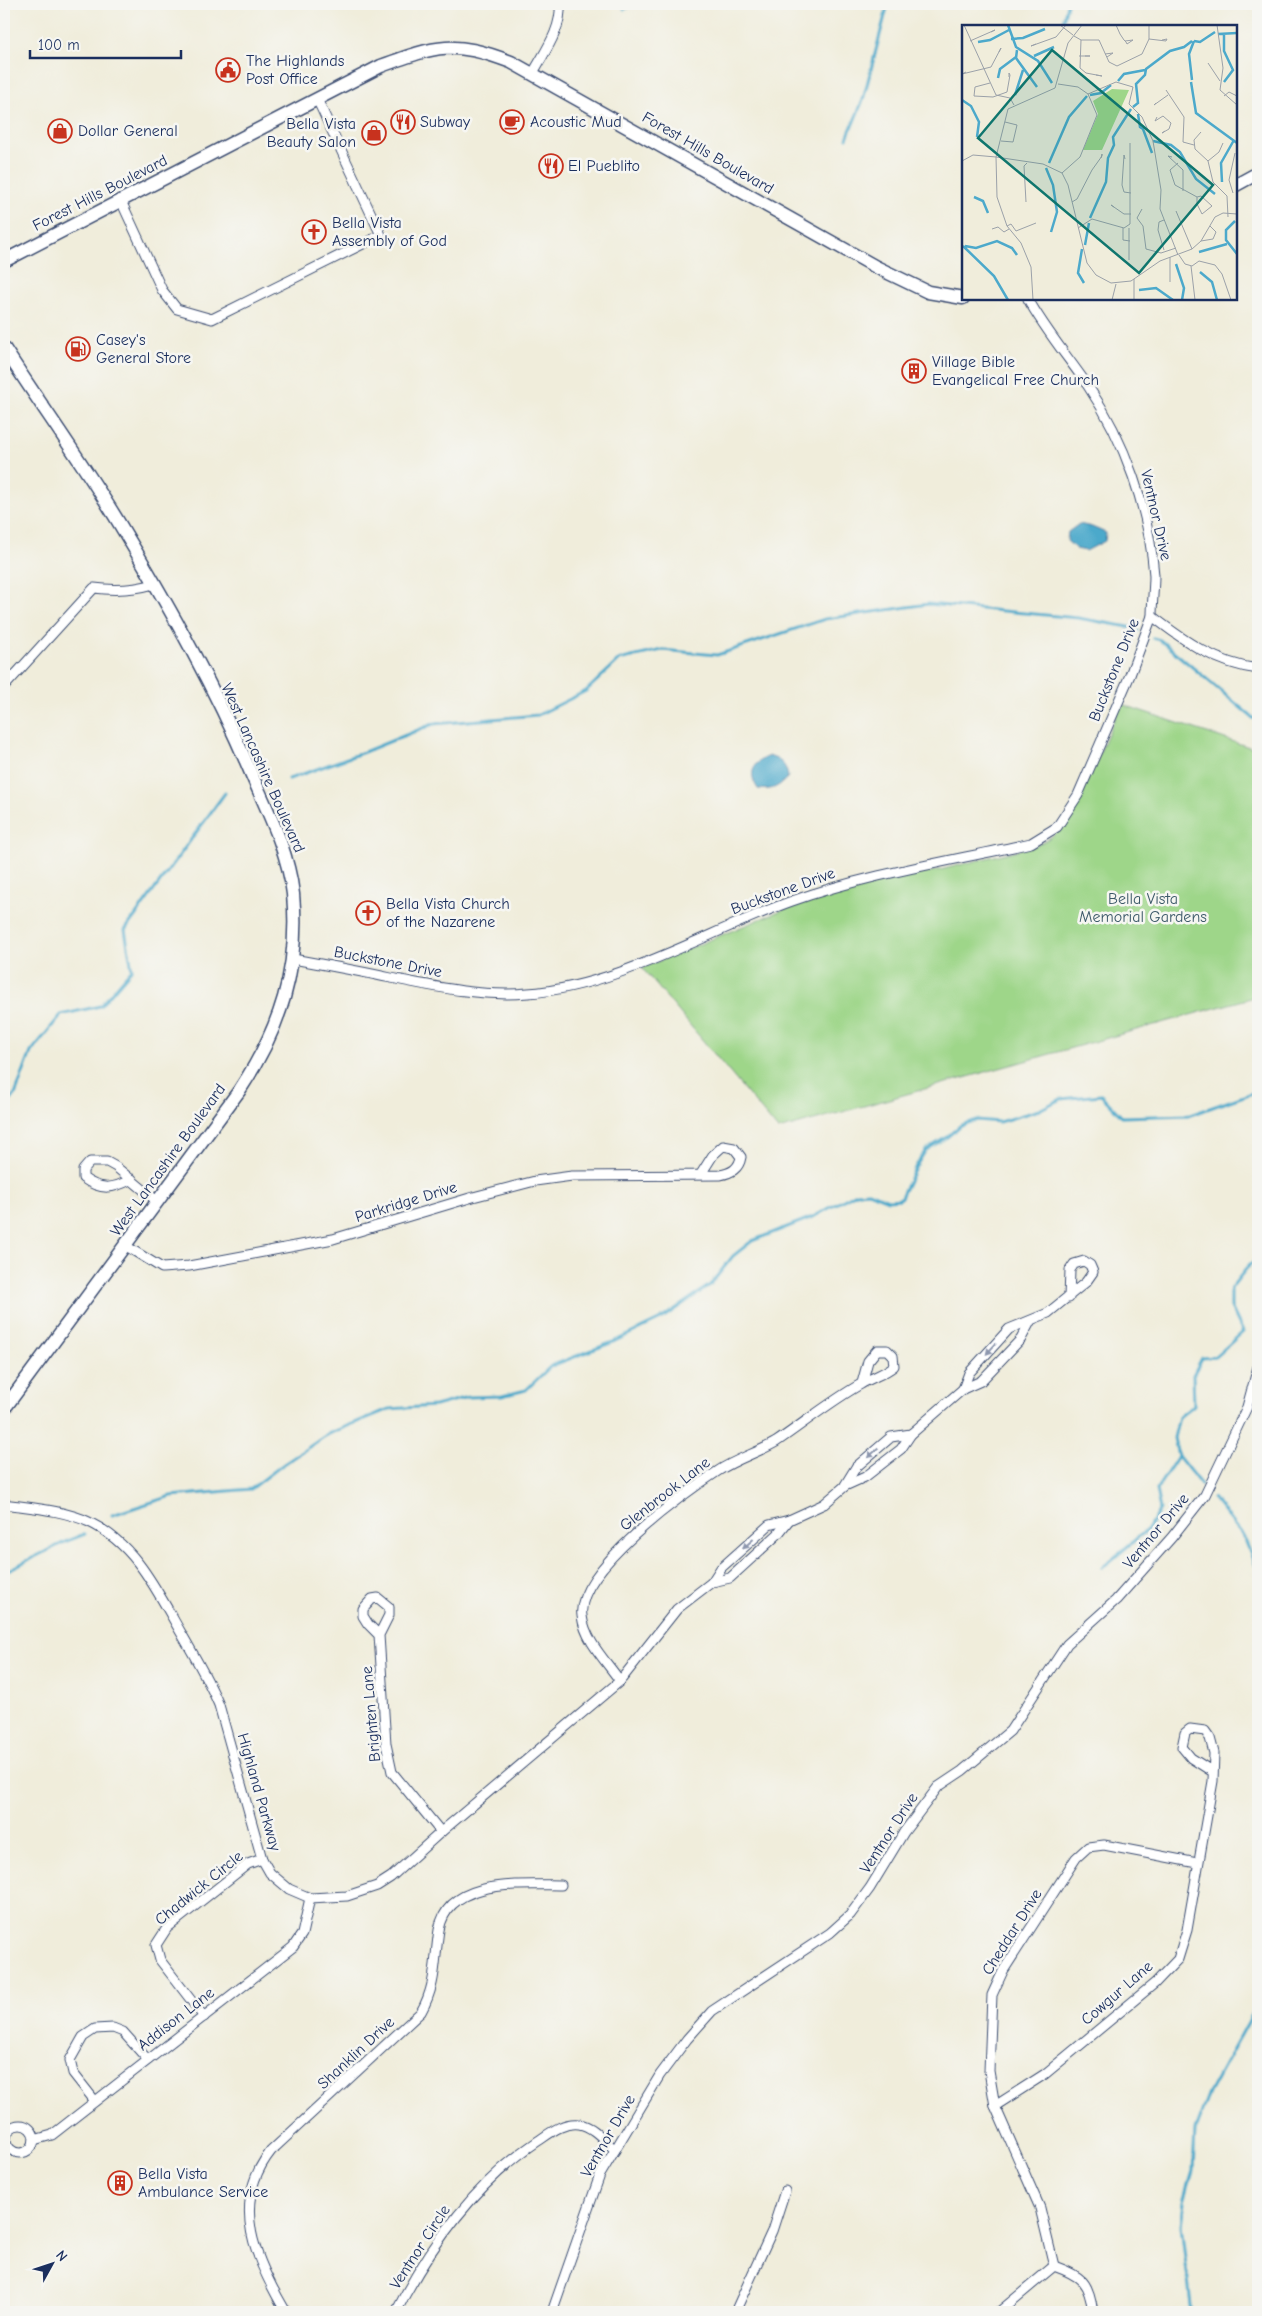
<svg xmlns="http://www.w3.org/2000/svg" width="1262" height="2316" font-family="'Comic Neue',sans-serif">
<rect width="100%" height="100%" fill="#f6f6f2"/>
<filter id="ink" filterUnits="userSpaceOnUse"><feTurbulence type="fractalNoise" baseFrequency=".02" numOctaves="2"/><feDisplacementMap in="SourceGraphic" scale="10" xChannelSelector="R" yChannelSelector="G"/><feConvolveMatrix kernelMatrix="1 2 1 2 8 2 1 2 1" color-interpolation-filters="sRGB"/></filter>
<filter id="wash" filterUnits="userSpaceOnUse"><feTurbulence type="fractalNoise" baseFrequency=".0096" numOctaves="4" result="noise"/><feDisplacementMap in="SourceGraphic" scale="20" xChannelSelector="R" yChannelSelector="G"/><feGaussianBlur stdDeviation="1.12" result="paint"/><feColorMatrix in="noise" values="0 0 0 0 0 0 0 0 0 0 0 0 0 0 0 0 0 1.4 0 .05"/><feComposite in="paint" operator="in"/></filter>
<g filter="url(#wash)">
<rect width="100%" height="100%" fill="#f0eddb"/>
<polygon fill="#9ed689" stroke="#5c8274" points="1121,704 1258,750 1258,996 778,1130 642,968 799,903 843,890 944,869 1037,845 1051,837 1067,822 1075,809"/>
<g fill="#4ca9cb" stroke="#346c94">
<polygon points="1079,524 1092,527 1106,533 1105,541 1086,551 1076,549 1067,541 1068,532"/>
<path d="M 769,756 C 781,760 786,764 788,777 C 779,787 772,791 758,789 C 748,774 752,762 769,756 Z"/>
</g>
<g fill="none" stroke-linecap="round" stroke-linejoin="round">
<g stroke="#4ca9cb" stroke-width="3">
<polyline points="624,9 637,4"/>
<polyline points="1062,26 1067,4"/>
<polyline points="847,138 863,100 888,4"/>
<polyline points="1153,638 1160,640 1253,718 1258,719"/>
<polyline points="289,779 364,752 433,724 538,715 586,691 619,660 662,650 717,655 825,619 928,604 1078,618 1129,627 1138,631"/>
<polyline points="4,1109 15,1095 31,1052 61,1015 100,1006 132,969 125,930 225,793"/>
<polyline points="1178,1456 1201,1485"/>
<polyline points="1213,1498 1243,1535 1258,1571"/>
<polyline points="112,1515 171,1496 251,1489 281,1466 328,1434 389,1409 435,1406 468,1397 502,1396 526,1390 551,1366 613,1342 661,1319 710,1285 733,1256 752,1241 815,1216 856,1193 868,1192 888,1200 900,1199 916,1166 926,1150 947,1137 961,1125 977,1120 999,1122 1039,1110 1061,1099 1101,1095 1122,1117 1190,1115 1258,1091"/>
<polyline points="1102,1568 1149,1528 1160,1509 1156,1490 1178,1456 1174,1438 1179,1417 1194,1405 1193,1375 1202,1358 1215,1357 1243,1332 1231,1307 1231,1288 1250,1264 1258,1259"/>
<polyline points="4,1572 67,1541 85,1534"/>
<polyline points="1192,2312 1181,2226 1184,2201 1193,2171 1195,2130 1209,2093 1258,2004"/>
</g>
</g>
</g>
<g filter="url(#ink)">
<g fill="none" stroke-linecap="round" stroke-linejoin="round">
<g stroke="#3b4c71" stroke-width="11">
<g id="minor">
<path d="M 533,73 C 545,51 562,29 560,4"/>
<polyline points="121,201 162,290 177,309 212,319 381,235 317,99"/>
<path d="M 1028,299 C 1045,330 1068,357 1088,386 C 1125,441 1149,509 1154,575 C 1154,588 1152,603 1152,616 C 1184,641 1217,664 1258,669"/>
<path d="M 4,687 L 94,588 C 116,591 133,590 154,584"/>
<path d="M 293,959 C 326,965 359,971 391,978 C 436,987 482,997 528,993 C 617,987 708,931 792,901 C 869,874 951,861 1031,843 L 1057,827 L 1078,795 L 1130,675 L 1152,616"/>
<path d="M 132,1179 C 113,1189 101,1191 83,1178 L 83,1170 L 90,1162 L 107,1162 L 116,1167 L 158,1202"/>
<path d="M 126,1246 L 162,1268 L 189,1266 L 333,1239 L 473,1197 L 535,1181 L 572,1176 L 720,1175 C 731,1173 739,1169 741,1157 L 734,1148 L 723,1146 L 713,1155 L 701,1174"/>
<polyline points="963,1389 969,1373 1009,1329 1048,1313 1086,1282 1093,1272 1090,1265 1084,1261 1074,1264 1070,1270 1069,1298"/>
<polyline points="845,1485 856,1467 891,1437 911,1434"/>
<path d="M 4,1504 C 32,1508 63,1510 89,1522 C 135,1544 156,1589 180,1631 C 194,1655 208,1679 219,1705 L 262,1859 L 270,1873 L 289,1889 L 310,1898 L 347,1896 L 377,1886 L 391,1877 L 441,1832 L 620,1681 L 677,1609 L 712,1582 L 730,1578 L 778,1534 L 789,1520"/>
<polyline points="712,1582 721,1568 769,1525 789,1520 824,1504 845,1486 865,1477 901,1449 911,1434 963,1389 981,1381 1021,1339 1030,1322"/>
<polyline points="379,1635 368,1624 363,1616 363,1609 372,1599 378,1598 389,1607 389,1615 379,1635 386,1744 392,1772 441,1832"/>
<path d="M 620,1681 C 607,1662 585,1641 582,1616 C 575,1571 683,1494 718,1471 C 736,1459 757,1453 776,1442 C 804,1423 831,1401 861,1384 C 872,1377 883,1375 894,1366 L 893,1356 L 887,1350 L 877,1350 L 868,1361 L 862,1383"/>
<polyline points="204,2017 160,1960 156,1945 167,1928 248,1864 262,1859"/>
<polyline points="95,2101 73,2073 70,2060 83,2037 95,2029 113,2028 123,2032 148,2060"/>
<polyline points="995,2106 1045,2074 1155,1983 1178,1959 1187,1930 1213,1781 1214,1753 1210,1738 1205,1731 1190,1729 1185,1733 1182,1747 1191,1758 1213,1772"/>
<circle cx="20" cy="2139" r="14"/>
<polyline points="34,2140 52,2135 293,1947 302,1934 310,1898"/>
<polyline points="1054,2266 1040,2208 995,2106 989,2071 992,1995 1003,1971 1076,1858 1088,1847 1104,1845 1197,1863"/>
<path d="M 286,2312 C 256,2261 229,2204 271,2151 L 421,2012 C 437,1984 434,1961 439,1930 C 448,1878 521,1885 561,1885"/>
<path d="M 396,2312 C 430,2246 475,2183 538,2141 C 550,2133 563,2122 579,2124 C 593,2126 605,2141 615,2150"/>
<polyline points="552,2312 600,2175 660,2075 687,2039 712,2011 830,1933 850,1915 870,1888 904,1832 938,1787 962,1771 1010,1731 1067,1644 1116,1600 1172,1537 1205,1495 1247,1407 1258,1367"/>
<polyline points="735,2312 772,2231 785,2191"/>
<path d="M 999,2312 L 1054,2266 C 1082,2276 1089,2282 1093,2312"/>
</g>
</g>
<g stroke="#3b4c71" stroke-width="15">
<g id="secondary">
<polyline points="1236,185 1258,173"/>
<path d="M 4,261 L 381,66 C 438,45 453,40 511,62 L 876,267 L 928,292 L 963,298"/>
<path d="M 4,348 C 44,410 88,470 125,533 C 171,610 216,690 251,773 C 268,812 288,851 293,894 C 300,969 280,1029 239,1091 L 4,1409"/>
</g>
</g>
<use href="#minor" stroke="#fff" stroke-width="9"/>
<use href="#secondary" stroke="#fff" stroke-width="12"/>
</g>
<defs><path id="oneway-solid" d="M-6-.8H1V-3.2L6.5 0L1 3.2V.8H-6Z" transform="scale(1.25)"/></defs>
<g fill="#8d97ae">
<use href="#oneway-solid" transform="translate(991 1349) rotate(132)"/>
<use href="#oneway-solid" transform="translate(873 1453) rotate(140)"/>
<use href="#oneway-solid" transform="translate(748 1544) rotate(138)"/>
</g>
</g>
<defs>
<g id="civic-ring" transform="scale(1.25)"><circle r="9.5" fill="#f6f6f2" stroke="#c8321e" stroke-width="1.5"/><path d="M-.6-6.5H3V-4.5H.6V-3L4-1V1h2V6H-6V1h2V-1L-.6-3ZM-1.2 2.5V6h2.4V2.5Z" fill="#c8321e"/></g>
<g id="restaurant-ring" transform="scale(1.25)"><circle r="9.5" fill="#f6f6f2" stroke="#c8321e" stroke-width="1.5"/><path d="M-5-6h1v4h1v-4h1v4h1v-4h1v5L-1.5 .5V6h-2V.5L-5-1ZM5-6V6H3V1.5H1.5Q1.5-4 5-6Z" fill="#c8321e"/></g>
<g id="cafe-ring" transform="scale(1.25)"><circle r="9.5" fill="#f6f6f2" stroke="#c8321e" stroke-width="1.5"/><path d="M-5.5-4.5H6V0H3Q3 3.5 0 3.5H-2.5Q-5.5 3.5-5.5 0ZM3-3.2v2h1.7v-2ZM-6 4.5H4V6H-6Z" fill="#c8321e"/></g>
<g id="shop-ring" transform="scale(1.25)"><circle r="9.5" fill="#f6f6f2" stroke="#c8321e" stroke-width="1.5"/><path d="M-5-2.5h2.3a2.7 3.5 0 0 1 5.4 0H5L5.5 6h-11ZM-1.5-2.5h3a1.5 2.3 0 0 0-3 0Z" fill="#c8321e"/></g>
<g id="church-ring" transform="scale(1.25)"><circle r="9.5" fill="#f6f6f2" stroke="#c8321e" stroke-width="1.5"/><path d="M-1.2-6h2.4v3.5h3.3v2.4h-3.3V6h-2.4V-.1h-3.3v-2.4h3.3Z" fill="#c8321e"/></g>
<g id="fuel-ring" transform="scale(1.25)"><circle r="9.5" fill="#f6f6f2" stroke="#c8321e" stroke-width="1.5"/><path d="M-5.5-6h7V0h2V4h1.3V-2.5L3-4.5l.8-.8L6-3V5H2.5V1h-1V6h-7ZM-4.2-4.7v3.2H.2V-4.7Z" fill="#c8321e"/></g>
<g id="building-ring" transform="scale(1.25)"><circle r="9.5" fill="#f6f6f2" stroke="#c8321e" stroke-width="1.5"/><path d="M-4-6H4V6H1V3H-1V6H-4ZM-2.5-4.3h1.7v1.8h-1.7ZM.8-4.3h1.7v1.8H.8ZM-2.5-1h1.7V.8h-1.7ZM.8-1h1.7V.8H.8Z" fill="#c8321e"/></g>
</defs>
<g fill-rule="evenodd">
<use href="#civic-ring" x="228" y="70"/>
<use href="#restaurant-ring" x="403" y="122"/>
<use href="#cafe-ring" x="512" y="122"/>
<use href="#shop-ring" x="60" y="131"/>
<use href="#shop-ring" x="374" y="133"/>
<use href="#restaurant-ring" x="551" y="166"/>
<use href="#church-ring" x="314" y="232"/>
<use href="#fuel-ring" x="78" y="349"/>
<use href="#building-ring" x="914" y="371"/>
<use href="#church-ring" x="368" y="913"/>
<use href="#building-ring" x="120" y="2183"/>
</g>
<g text-anchor="middle" dominant-baseline="central" stroke-width="5" stroke-linejoin="round" paint-order="stroke">
<g font-size="16" fill="#1b2f5e" stroke="#f6f6f2" text-anchor="start">
<text x="246" y="61">The Highlands<tspan x="246" dy="18">Post Office</tspan></text>
<text x="420" y="122">Subway</text>
<text x="530" y="122">Acoustic Mud</text>
<text x="356" y="124" text-anchor="end">Bella Vista<tspan x="356" dy="18">Beauty Salon</tspan></text>
<text x="78" y="131">Dollar General</text>
<text x="568" y="166">El Pueblito</text>
<text x="332" y="223">Bella Vista<tspan x="332" dy="18">Assembly of God</tspan></text>
<text x="96" y="340">Casey's<tspan x="96" dy="18">General Store</tspan></text>
<text x="932" y="362">Village Bible<tspan x="932" dy="18">Evangelical Free Church</tspan></text>
<text x="386" y="904">Bella Vista Church<tspan x="386" dy="18">of the Nazarene</tspan></text>
<text x="138" y="2174">Bella Vista<tspan x="138" dy="18">Ambulance Service</tspan></text>
</g>
<g font-size="16" fill="#1b2f5e" stroke="#f6f6f2">
<text transform="translate(708 153) rotate(30)">Forest Hills Boulevard</text>
<text transform="translate(100 193) rotate(-27)">Forest Hills Boulevard</text>
<text transform="translate(1156 515) rotate(77)">Ventnor Drive</text>
<text transform="translate(1114 670) rotate(-68)">Buckstone Drive</text>
<text transform="translate(263 768) rotate(66)">West Lancashire Boulevard</text>
<text transform="translate(783 891) rotate(-20)">Buckstone Drive</text>
<text transform="translate(388 962) rotate(11)">Buckstone Drive</text>
<text transform="translate(168 1160) rotate(-54)">West Lancashire Boulevard</text>
<text transform="translate(406 1202) rotate(-17)">Parkridge Drive</text>
<text transform="translate(665 1494) rotate(-38)">Glenbrook Lane</text>
<text transform="translate(1156 1531) rotate(-50)">Ventnor Drive</text>
<text transform="translate(371 1714) rotate(-95)">Brighten Lane</text>
<text transform="translate(259 1792) rotate(74)">Highland Parkway</text>
<text transform="translate(889 1833) rotate(-57)">Ventnor Drive</text>
<text transform="translate(199 1888) rotate(-39)">Chadwick Circle</text>
<text transform="translate(1012 1932) rotate(-58)">Cheddar Drive</text>
<text transform="translate(1117 1993) rotate(-41)">Cowgur Lane</text>
<text transform="translate(176 2019) rotate(-38)">Addison Lane</text>
<text transform="translate(356 2053) rotate(-43)">Shanklin Drive</text>
<text transform="translate(608 2136) rotate(-60)">Ventnor Drive</text>
<text transform="translate(420 2247) rotate(-57)">Ventnor Circle</text>
</g>
<g font-size="16" fill="#3c5969" stroke="#f6f6f2">
<text x="1143" y="899">Bella Vista<tspan x="1143" dy="18">Memorial Gardens</tspan></text>
</g>
</g>
<g transform="translate(962 25)">
<rect width="275" height="275" fill="#f0eddb"/>
<path d="M 150,64 L 167,65 L 140,125 L 121,125 L 136,89 L 131,76 Z" fill="#9ed689"/>
<path fill="none" stroke="#4ca9cb" stroke-width="2.5" d="M 46,0 L 54,22 L 76,36 L 90,58M 256,9 L 275,8M 49,14 L 61,13 L 83,4M 232,16 L 238,17 L 253,7M 16,17 L 28,15 L 47,5M 55,25 L 54,33 L 75,62M 72,31 L 92,22M 36,53 L 38,44 L 54,32M 230,55 L 227,29 L 232,16M 156,56 L 162,49 L 183,45M 229,57 L 234,88 L 275,118M 262,57 L 271,45 L 262,26 L 262,9M 53,70 L 61,45M 128,70 L 139,68 L 149,60M 0,75 L 9,81 L 17,97 L 15,112M 171,82 L 176,78 L 174,59 L 183,50 L 184,44 L 208,26 L 222,22 L 230,16M 176,89 L 178,102 L 181,104 L 190,128M 191,116 L 209,120 L 218,127 L 234,154 L 253,169M 87,138 L 107,92 L 125,71M 84,143 L 91,160 L 95,187 L 89,207M 260,157 L 259,138 L 272,115M 12,172 L 21,176 L 26,188M 128,193 L 144,157 L 146,133 L 152,120 L 151,112 L 169,84M 273,196 L 264,205 L 264,215 L 275,229M 123,220 L 127,198M 1,221 L 32,251 L 46,275M 3,221 L 14,223 L 35,216 L 50,223 L 55,230M 120,224 L 116,248 L 122,258M 237,227 L 265,219M 214,239 L 222,263 L 220,275M 238,247 L 250,257 L 255,275M 177,265 L 194,263 L 211,275"/>
<path fill="none" stroke="#9ba1a9" stroke-width="1" d="M 2,0 L 34,70 L 48,73 L 52,80M 98,0 L 111,10M 154,0 L 158,9 L 162,15 L 164,17 L 165,19 L 171,15 L 163,16M 255,0 L 261,43 L 258,65 L 275,80M 112,11 L 119,15 L 137,15 L 147,37 L 155,41 L 180,29 L 187,14 L 187,0M 187,14 L 204,16 L 205,14 L 200,15M 119,15 L 118,43 L 124,48 L 140,51 L 134,50M 8,16 L 33,5 L 29,7M 74,19 L 69,21 L 94,12 L 104,0M 143,29 L 151,28 L 145,32M 117,31 L 128,31 L 123,31M 246,38 L 258,56M 4,47 L 0,49 L 29,42 L 39,23 L 37,27M 28,58 L 13,62 L 12,71 L 31,72 L 45,67 L 48,50 L 47,48 L 47,52M 96,59 L 116,62 L 126,69 L 154,57 L 171,62 L 167,79 L 180,92 L 191,116 L 199,165 L 198,184 L 216,230M 204,65 L 222,92 L 221,117 L 232,120M 262,71 L 267,67 L 275,71M 194,78 L 192,80 L 206,70M 0,91 L 0,124M 195,92 L 193,96 L 201,91 L 209,98M 203,106 L 200,108 L 207,104 L 209,98M 239,107 L 232,115 L 233,124 L 246,136 L 251,157 L 265,171 L 266,192M 39,116 L 51,117 L 55,100 L 43,97M 34,132 L 81,139 L 100,148 L 106,160 L 125,238 L 134,250 L 149,258 L 169,256 L 198,236 L 230,224 L 239,216 L 253,192 L 261,188 L 275,189M 210,132 L 206,131 L 221,145 L 221,166M 163,134 L 162,130 L 160,160 L 162,167 L 169,168M 0,136 L 11,130 L 34,132M 246,136 L 257,127 L 261,118M 216,138 L 208,145 L 213,160 L 235,172M 100,148 L 118,132 L 135,90 L 126,69M 271,168 L 267,155 L 273,128M 239,171 L 250,181 L 240,189 L 235,179 L 235,172 ZM 64,177 L 62,141 L 65,138M 110,177 L 115,174 L 130,145 L 140,131 L 140,129 L 139,133M 152,182 L 149,180 L 162,189 L 169,189M 180,184 L 175,193 L 181,201 L 184,224 L 199,228 L 214,223M 214,186 L 230,224M 202,195 L 197,197 L 196,205 L 202,225M 45,201 L 49,199 L 54,206 L 74,198M 116,203 L 130,194 L 162,203 L 168,199 L 168,118M 161,203 L 161,215 L 168,216M 167,203 L 167,235M 30,204 L 36,202 L 42,207 L 47,204M 239,216 L 251,214 L 254,207 L 248,201M 217,230 L 223,239 L 230,241 L 237,236 L 253,240 L 260,249 L 269,275M 208,232 L 208,257M 229,241 L 233,275M 172,254 L 172,275M 71,275 L 69,242 L 59,218 L 45,201 L 35,172 L 34,132 L 46,84 L 93,63 L 106,18 L 120,0M 150,275 L 154,259"/>
<path fill="#0f766e" fill-opacity="0.15" stroke="#0f766e" stroke-width="2.5" d="M 90,25 L 251,160 L 177,248 L 16,113 Z"/>
<rect width="275" height="275" fill="none" stroke="#1b2f5e" stroke-width="2.5"/>
</g>
<rect width="1262" height="2316" fill="none" stroke="#f6f6f2" stroke-width="20"/>
<g transform="translate(52 2264) rotate(50)" stroke="#f6f6f2" stroke-width="4" paint-order="stroke">
<path d="M0-4L9 19L0 12L-9 19Z" fill="#1b2f5e"/>
<text y="-8" font-size="14" font-weight="bold" text-anchor="middle" fill="#1b2f5e">N</text>
</g>
<path d="M30 50v8h151v-8" fill="none" stroke="#1b2f5e" stroke-width="2.5"/>
<text x="38" y="50" font-size="15" fill="#1b2f5e" stroke="#f6f6f2" stroke-width="4" paint-order="stroke">100 m</text>
</svg>
